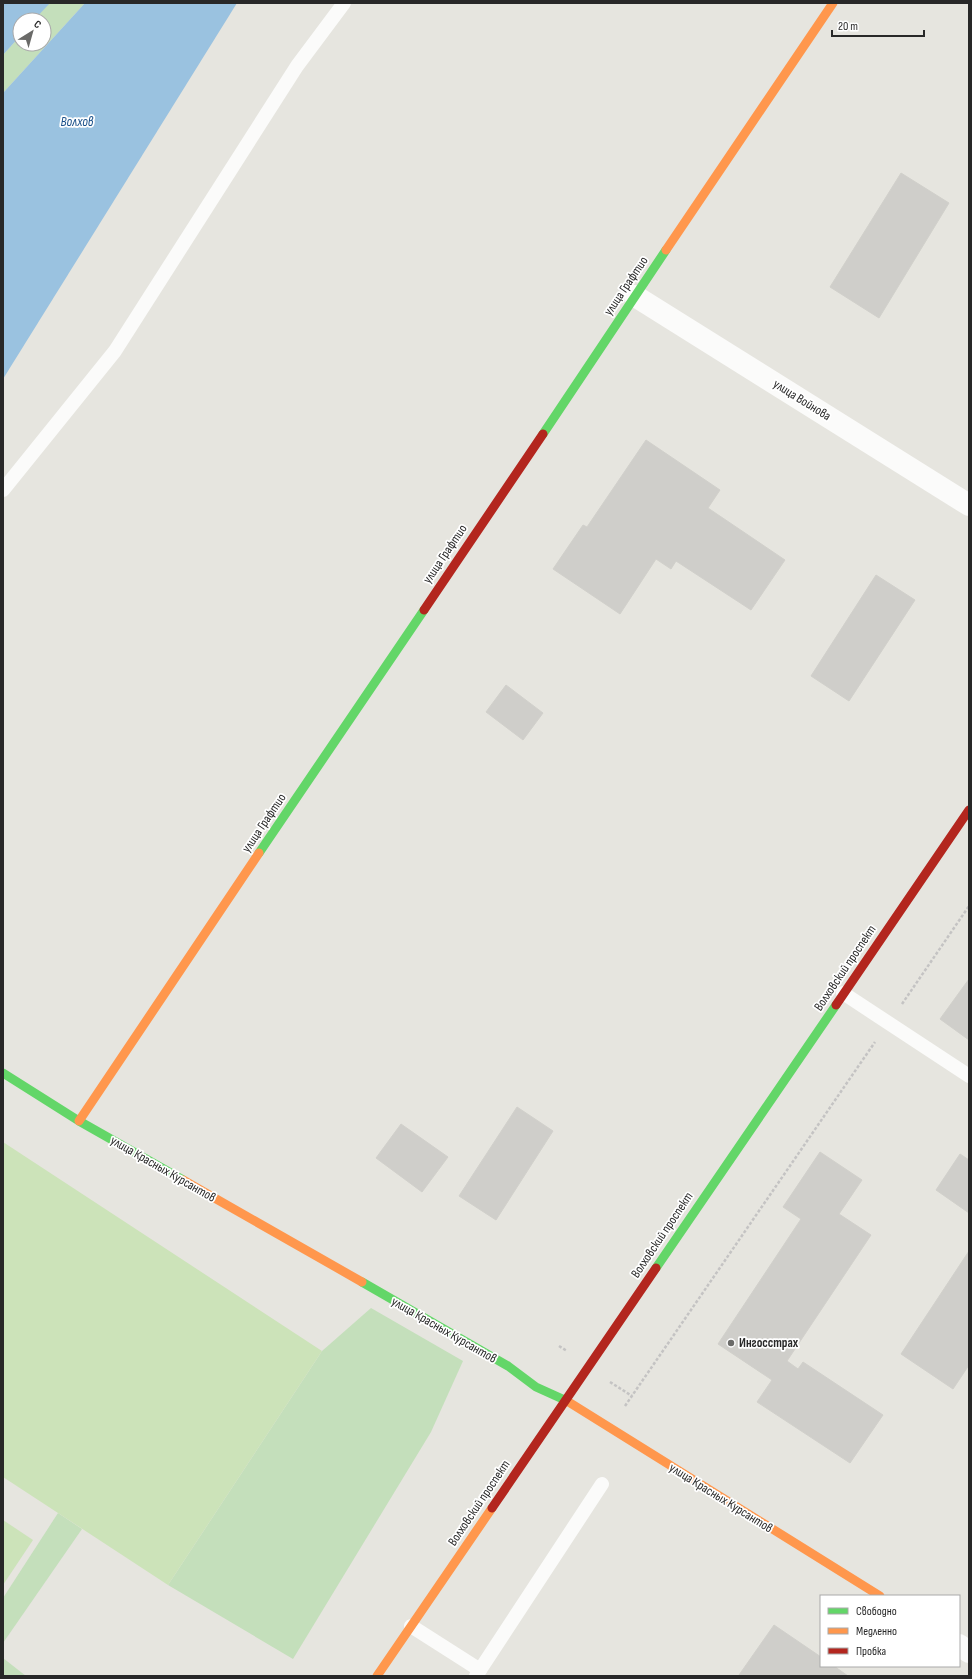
<svg xmlns="http://www.w3.org/2000/svg" width="972" height="1679" font-family="'Sofia Sans Condensed',sans-serif">
<rect width="100%" height="100%" fill="#e6e5df"/>
<g fill="#c4dfbb">
<polygon points="49,3 85,3 3,93 3,55 20,36 20,44 44,44 44,20 34,20"/>
<polygon points="371,1308 463,1361 431,1432 293,1659 168,1585 322,1351"/>
<polygon points="58,1513 82,1529 3,1643 3,1598"/>
<polygon points="3,1658 26,1676 3,1676"/>
</g>
<g fill="#cce3b9">
<polygon points="3,1142 322,1351 168,1585 3,1477"/>
<polygon points="3,1520 33,1540 3,1585"/>
</g>
<g fill="#9ac2e0">
<polygon points="3,3 50,3 34,20 20,20 20,36 3,55"/>
<polygon points="85,3 237,3 3,379 3,93"/>
</g>
<g fill="#cfceca" stroke="#d1d0cb">
<polygon points="901,173 949,203 879,318 830,287"/>
<polygon points="646,440 720,490 708,508 785,560 751,610 676,561 671,569 656,559 620,614 553,569 583,525 587,527"/>
<polygon points="876,575 915,600 849,701 811,676"/>
<polygon points="506,685 543,713 523,740 486,712"/>
<polygon points="969,979 969,1040 940,1019"/>
<polygon points="517,1107 553,1131 496,1220 459,1196"/>
<polygon points="401,1124 448,1157 422,1192 376,1158"/>
<polygon points="820,1152 862,1180 839,1214 871,1235 787,1361 798,1369 803,1362 883,1415 850,1463 757,1402 772,1380 718,1344 801,1219 783,1207"/>
<polygon points="960,1154 969,1160 969,1213 936,1190"/>
<polygon points="969,1251 969,1365 953,1389 901,1354"/>
<polygon points="774,1625 821,1657 821,1666 834,1666 848,1676 739,1675"/>
</g>
<g fill="none" stroke-linecap="round" stroke-linejoin="round">
<g stroke="#c4c3c3" stroke-width="2.5" stroke-dasharray="3 2" stroke-linecap="butt">
<polyline points="902,1004 969,906"/>
<polyline points="559,1346 567,1351"/>
<polyline points="610,1382 632,1396"/>
<polyline points="625,1406 875,1042"/>
</g>
<g stroke="#fbfbfa" stroke-width="14">
<polyline points="3,490 115,351 297,66 344,3"/>
<polyline points="843,993 969,1076"/>
<polyline points="411,1626 480,1670"/>
<polyline points="476,1676 602,1484"/>
</g>
<g stroke="#fbfbfa" stroke-width="22">
<polyline points="635,296 969,505"/>
<polyline points="959,1645 969,1652"/>
</g>
<g stroke="#63d668" stroke-width="9">
<polyline points="543,434 666,250"/>
<polyline points="259,853 424,610"/>
<polyline points="3,1073 79,1121 183,1180"/>
<polyline points="656,1268 836,1005"/>
<polyline points="362,1282 508,1366 536,1387 567,1401"/>
</g>
<g stroke="#ff974d" stroke-width="9">
<polyline points="666,250 833,3"/>
<polyline points="79,1121 259,853"/>
<polyline points="183,1180 362,1282"/>
<polyline points="567,1401 880,1596"/>
<polyline points="377,1676 492,1508"/>
</g>
<g stroke="#b3261e" stroke-width="9">
<polyline points="424,610 543,434"/>
<polyline points="836,1005 969,810"/>
<polyline points="492,1508 656,1268"/>
</g>
</g>
<circle fill="#6a6a68" stroke="#fff" stroke-width="1.5" cx="731" cy="1343" r="4"/>
<g text-anchor="middle" dominant-baseline="central" stroke-width="3.5" stroke-linejoin="round" paint-order="stroke">
<g font-size="13" fill="#282828" stroke="#fff">
<text transform="translate(626 286) rotate(-56)">улица Графтио</text>
<text transform="translate(802 400) rotate(32)">улица Войнова</text>
<text transform="translate(445 554) rotate(-56)">улица Графтио</text>
<text transform="translate(264 823) rotate(-56)">улица Графтио</text>
<text transform="translate(845 968) rotate(-56)">Волховский проспект</text>
<text transform="translate(163 1169) rotate(30)">улица Красных Курсантов</text>
<text transform="translate(662 1235) rotate(-56)">Волховский проспект</text>
<text transform="translate(444 1330) rotate(30)">улица Красных Курсантов</text>
<text transform="translate(721 1498) rotate(32)">улица Красных Курсантов</text>
<text transform="translate(479 1503) rotate(-56)">Волховский проспект</text>
</g>
<g font-size="13" font-weight="bold" fill="#282828" stroke="#fff" text-anchor="start">
<text x="739" y="1343">Ингосстрах</text>
</g>
<g font-size="14" font-style="italic" fill="#1b518a" stroke="#fff">
<text x="77" y="121">Волхов</text>
</g>
</g>
<rect width="972" height="1679" fill="none" stroke="#282828" stroke-width="8"/>
<rect x="820" y="1595" width="140" height="72" fill="#ffffff" stroke="#a9a9a9"/>
<rect x="828" y="1608" width="20" height="6" fill="#63d668" stroke="#a9a9a9"/>
<text x="856" y="1615" font-size="12" fill="#282828">Свободно</text>
<rect x="828" y="1628" width="20" height="6" fill="#ff974d" stroke="#a9a9a9"/>
<text x="856" y="1635" font-size="12" fill="#282828">Медленно</text>
<rect x="828" y="1648" width="20" height="6" fill="#b3261e" stroke="#a9a9a9"/>
<text x="856" y="1655" font-size="12" fill="#282828">Пробка</text>
<g transform="translate(32 32) rotate(37)"><circle r="19" fill="#ffffff" stroke="#a9a9a9"/>
<path d="M0-3L7 15L0 10L-7 15Z" fill="#6a6a68"/>
<text y="-6" font-size="11" font-weight="bold" text-anchor="middle" fill="#282828">С</text>
</g>
<path d="M832 30v6h92v-6" fill="none" stroke="#282828" stroke-width="2"/>
<text x="838" y="30" font-size="12" fill="#282828" stroke="#ffffff" stroke-width="3" paint-order="stroke">20 m</text>
</svg>
